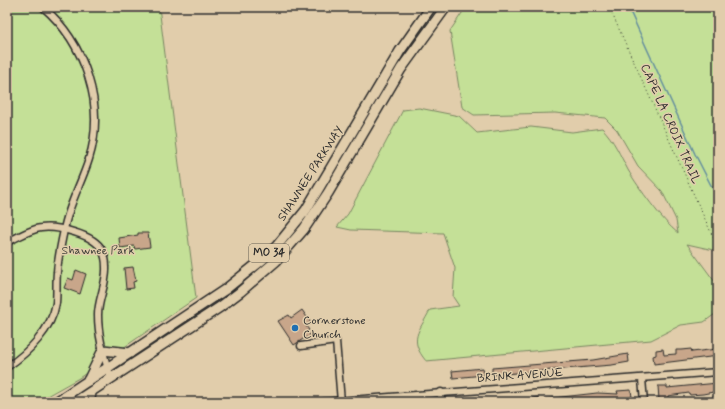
<svg xmlns="http://www.w3.org/2000/svg" width="725" height="409" font-family="Mynerve,sans-serif">
<rect width="100%" height="100%" fill="#e1cdab"/>
<filter id="ink" filterUnits="userSpaceOnUse"><feTurbulence type="fractalNoise" baseFrequency=".025" numOctaves="2"/><feDisplacementMap in="SourceGraphic" scale="8" xChannelSelector="R" yChannelSelector="G"/><feConvolveMatrix kernelMatrix="1 2 1 2 8 2 1 2 1" color-interpolation-filters="sRGB"/></filter>
<g filter="url(#ink)">
<g fill="#c4e097" stroke="#788661">
<polygon points="7,7 159,7 196,298 79,378 36,402 7,402"/>
<path d="M 466,7 L 718,7 L 718,251 L 687,244 L 718,286 L 718,312 L 704,322 L 681,325 L 651,340 L 426,361 C 408,339 419,332 430,310 L 459,306 L 453,297 L 455,268 L 443,233 L 351,230 L 337,227 L 348,214 L 403,110 L 419,108 L 459,116 L 477,133 L 531,127 L 572,132 L 602,128 C 614,140 620,155 628,170 C 638,187 663,222 678,233 L 676,220 L 662,191 L 638,166 L 617,130 L 605,118 L 555,113 L 474,115 L 462,107 L 450,31 Z"/>
</g>
<g fill="none" stroke-linecap="round" stroke-linejoin="round">
<polyline stroke="#638d9e" stroke-width="1.5" points="628,7 695,154 718,199"/>
</g>
<g fill="#c8a68a" stroke="#2b2b2b">
<polygon points="138,233 148,233 150,247 135,249 134,246 120,248 119,238 138,235"/>
<polygon points="133,267 136,281 133,282 134,288 126,289 124,268"/>
<polygon points="76,270 86,274 80,294 64,288 68,278 73,280"/>
<polygon points="302,310 311,323 306,326 309,330 307,331 311,337 307,340 306,337 294,345 278,321 289,315 291,318"/>
<polygon points="663,349 664,355 676,354 676,350 681,350 691,349 692,352 717,349 718,356 654,364 653,356 656,355 656,350"/>
<polygon points="628,354 629,362 612,365 492,375 492,368 593,360"/>
<polygon points="483,368 484,375 453,378 452,371"/>
<polygon points="718,383 718,391 703,394 690,395 689,393 668,396 668,400 659,400 658,386 667,386 667,388"/>
<polygon points="631,390 632,397 615,399 615,401 544,402 544,399 597,393 618,394 617,391"/>
<polygon points="538,397 539,402 532,402 532,398"/>
</g>
<g fill="none" stroke-linecap="round" stroke-linejoin="round">
<g stroke="#2b2b2b" stroke-width="9">
<g id="minor">
<path d="M 7,242 C 17,238 30,229 41,228 C 57,226 94,234 102,250 C 105,255 106,261 106,267 C 107,284 98,299 98,315 C 98,337 104,358 111,378"/>
<polyline points="301,346 336,341 341,402"/>
<path d="M 7,367 C 28,353 52,329 56,303 C 57,293 56,282 57,272 C 58,258 61,244 64,230 C 68,206 82,182 89,159 C 106,105 85,43 43,7"/>
<polyline points="642,379 644,402"/>
<polyline points="441,392 441,402"/>
<polyline points="91,402 93,390"/>
<polyline points="324,402 718,372"/>
</g>
</g>
<g stroke="#2b2b2b" stroke-width="12">
<g id="highway">
<polyline points="88,381 103,350 130,353"/>
<polyline points="56,402 226,289 262,260 276,247 306,210 400,51 431,7"/>
<polyline points="75,402 220,307 240,292 276,261 304,229 328,193 401,69 446,7"/>
</g>
</g>
<g stroke="#2b2b2b" stroke-width="1" stroke-dasharray="1 3" stroke-linecap="butt">
<polyline points="609,7 718,248"/>
<polyline points="55,9 58,7"/>
</g>
<use href="#minor" stroke="#e1cdab" stroke-width="6"/>
<use href="#highway" stroke="#e1cdab" stroke-width="9"/>
</g>
</g>
<circle fill="#1f6fb2" stroke="#e1cdab" stroke-width="1.5" cx="295" cy="328" r="4"/>
<g text-anchor="middle" dominant-baseline="central" stroke-width="3" stroke-linejoin="round" paint-order="stroke">
<rect fill="#e1cdab" stroke="#625c51" stroke-width="1" x="249" y="244" width="40" height="18" rx="3"/>
<g font-size="11" font-weight="bold" fill="#2b2b2b">
<text x="269" y="253">MO 34</text>
</g>
<g font-size="12" fill="#2b2b2b" stroke="#e1cdab">
<text transform="translate(670 124) rotate(66)">CAPE LA CROIX TRAIL</text>
<text transform="translate(311 174) rotate(-57)">SHAWNEE PARKWAY</text>
<text transform="translate(520 376) rotate(-4)">BRINK AVENUE</text>
</g>
<g font-size="12" fill="#3a3d36" stroke="#e1cdab">
<text x="98" y="251">Shawnee Park</text>
</g>
<g font-size="12" fill="#2b2b2b" stroke="#e1cdab" text-anchor="start">
<text x="303" y="321">Cornerstone<tspan x="303" dy="14">Church</tspan></text>
</g>
</g>
<rect width="725" height="409" fill="none" stroke="#e1cdab" stroke-width="24"/>
<rect x="12" y="12" width="701" height="385" fill="none" stroke="#2b2b2b" stroke-width="1.5" filter="url(#ink)"/>
</svg>
